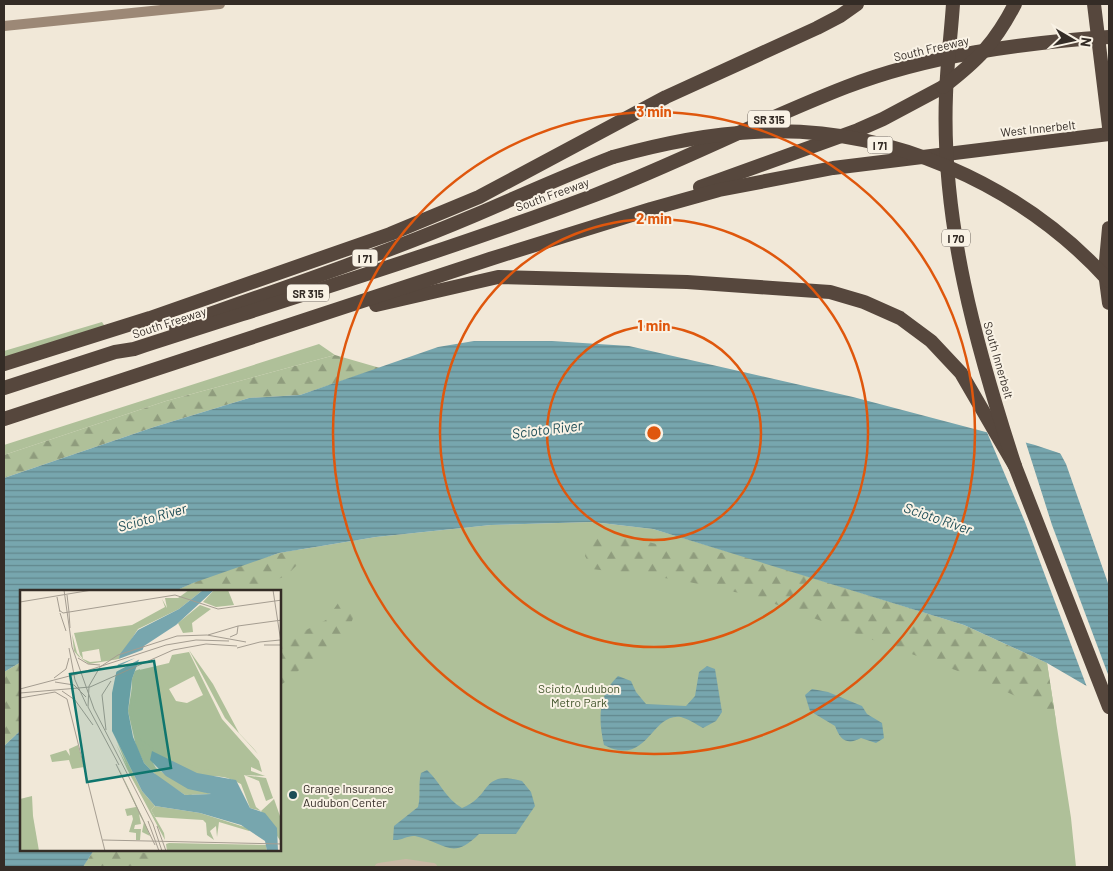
<svg xmlns="http://www.w3.org/2000/svg" width="1113" height="871" font-family="Barlow,sans-serif">
<defs>
<pattern id="forest-firs" width="22" height="20" patternUnits="userSpaceOnUse" patternTransform="scale(1.25)"><rect width="22" height="20" fill="#afc099"/><path d="M5 1l3.5 6h-7zM16 11l3.5 6h-7z" fill="#8f9c7d"/></pattern>
<pattern id="water-rules" width="6" height="5" patternUnits="userSpaceOnUse" patternTransform="scale(1.25)"><rect width="6" height="5" fill="#77a6ae"/><path d="M0 2.5h6" fill="none" stroke="#62878d"/></pattern>
</defs>
<rect width="100%" height="100%" fill="#f1e8d8"/>
<g fill="#afc099">
<polygon points="102,322 111,336 4,368 4,351"/>
<polygon points="319,344 335,355 166,401 4,455 4,445"/>
<polygon points="592,522 653,529 772,565 1047,663 1071,818 1076,867 83,867 94,850 280,850 280,591 175,591 279,553 376,537 491,525"/>
</g>
<g fill="url(#forest-firs)">
<polygon points="335,355 380,368 300,395 249,398 154,427 4,478 4,455 166,401"/>
<polygon points="599,534 636,539 689,552 733,553 964,625 1047,663 1056,721 1026,701 977,678 753,596 680,580 592,569 585,556 587,547"/>
<path d="M 297,550 L 303,559 L 286,576 L 246,591 L 175,591 C 213,573 256,557 297,550 Z"/>
<polygon points="341,599 361,600 348,630 280,686 280,643 326,620"/>
<polygon points="21,662 21,730 4,746 4,672"/>
<polygon points="94,850 125,850 145,853 149,850 161,850 147,867 83,867"/>
</g>
<g fill="url(#water-rules)">
<polygon points="474,341 552,341 629,346 853,397 1035,445 1062,454 1109,480 1109,699 1047,663 964,625 653,529 592,522 491,525 376,537 279,553 193,583 175,591 21,591 21,662 4,672 4,478 154,427 249,398 300,395 438,347"/>
<path d="M 707,666 L 715,669 L 722,712 L 716,721 L 703,728 C 696,724 688,719 681,717 C 651,712 648,768 604,745 C 598,719 598,695 618,676 L 631,681 L 636,692 L 646,704 L 686,706 L 695,696 L 699,672 Z"/>
<path d="M 812,689 L 828,692 L 862,706 L 867,714 L 882,723 L 884,738 L 876,743 L 861,738 C 846,746 840,739 835,726 L 810,711 L 805,695 Z"/>
<polygon points="21,730 21,850 94,850 83,867 4,867 4,746"/>
<path d="M 427,770 C 440,782 446,799 462,808 C 493,796 480,770 522,781 L 531,792 L 535,806 L 516,834 L 479,834 C 452,861 446,843 415,836 C 408,835 401,841 393,840 L 394,826 L 418,807 C 421,796 418,784 421,773 Z"/>
</g>
<g fill="#f1e8d8">
<polygon points="986,430 1025,440 1052,525 1109,677 1109,702 1088,690 1025,522"/>
<polygon points="1059,451 1108,477 1109,586 1066,464"/>
</g>
<g fill="none" stroke-linecap="round" stroke-linejoin="round">
<polyline stroke="#c9b9a5" stroke-width="8" points="379,867 406,863 433,867"/>
<polyline stroke="#9c8876" stroke-width="10" points="4,26 220,4"/>
<g stroke="#56473d" stroke-width="14">
<polyline points="700,187 858,130 883,119 943,87"/>
<polyline points="1109,228 1105,272 1109,303"/>
<polyline points="376,305 498,277 687,282 830,292 864,302 900,318 931,341 961,373 1015,466 1109,707"/>
<path d="M 175,326 C 275,291 376,257 473,216 C 520,196 566,175 613,157"/>
<polyline points="4,364 150,318 390,234 479,197 666,97 817,28 840,16 857,4"/>
<path d="M 4,388 L 115,352 L 134,349 C 288,299 443,252 595,195 C 680,162 761,120 846,87 C 929,55 1021,43 1109,37"/>
<polyline points="4,419 490,259 651,209 719,190 833,168 1109,134"/>
</g>
<g stroke="#56473d" stroke-width="14">
<path d="M 953,4 C 951,34 947,64 946,95 C 941,222 976,346 1015,466"/>
<polyline points="1094,4 1109,127"/>
<path d="M 943,87 C 978,60 995,43 1015,4"/>
<path d="M 613,157 C 660,144 706,134 754,132 C 887,124 1021,184 1109,281"/>
</g>
</g>
<g fill="none" stroke="#df570d" stroke-width="2.5">
<circle cx="654" cy="433" r="107"/>
<circle cx="654" cy="433" r="214"/>
<circle cx="654" cy="433" r="321"/>
</g>
<circle fill="#1c4c56" stroke="#f9f2e5" stroke-width="2" cx="293" cy="795" r="5"/>
<g text-anchor="middle" dominant-baseline="central" stroke-width="4" stroke-linejoin="round" paint-order="stroke">
<g fill="#f9f2e5" stroke="#6f675f" stroke-width="1">
<rect x="748" y="110.5" width="42" height="17" rx="4"/>
<rect x="867.5" y="136.5" width="25" height="17" rx="4"/>
<rect x="942" y="229.5" width="28" height="17" rx="4"/>
<rect x="352.5" y="249.5" width="25" height="17" rx="4"/>
<rect x="287" y="284.5" width="42" height="17" rx="4"/>
</g>
<g font-size="11" font-weight="bold" fill="#342c26">
<text x="769" y="119">SR 315</text>
<text x="880" y="145">I 71</text>
<text x="956" y="238">I 70</text>
<text x="365" y="258">I 71</text>
<text x="308" y="293">SR 315</text>
</g>
<g font-size="12" fill="#342c26" stroke="#f9f2e5">
<text transform="translate(931 48) rotate(-13)">South Freeway</text>
<text transform="translate(1038 128) rotate(-6)">West Innerbelt</text>
<text transform="translate(552 194) rotate(-20)">South Freeway</text>
<text transform="translate(169 322) rotate(-18)">South Freeway</text>
<text transform="translate(999 360) rotate(74)">South Innerbelt</text>
</g>
<g font-size="12" fill="#40532a" stroke="#f9f2e5">
<text x="579" y="688">Scioto Audubon<tspan x="579" dy="14">Metro Park</tspan></text>
</g>
<g font-size="12" fill="#342c26" stroke="#f9f2e5" text-anchor="start">
<text x="303" y="788">Grange Insurance<tspan x="303" dy="14">Audubon Center</tspan></text>
</g>
<g font-size="14" font-style="italic" fill="#1c4c56" stroke="#f9f2e5">
<text transform="translate(547 429) rotate(-7)">Scioto River</text>
<text transform="translate(152 517) rotate(-16)">Scioto River</text>
<text transform="translate(938 518) rotate(19)">Scioto River</text>
</g>
</g>
<g transform="translate(20 590)">
<rect width="261" height="261" fill="#f1e8d8"/>
<path d="M 169,0 L 183,0 L 159,19 L 118,39 L 99,69 L 69,74 L 58,66 L 54,61 L 52,44 L 57,63 L 61,68 L 70,72 L 81,71 L 79,59 L 62,62 L 63,69 L 60,65 L 54,43 L 112,35 L 145,17 L 142,9 L 147,18 L 145,8 L 158,8 ZM 194,0 L 208,0 L 214,15 L 196,17 L 183,12 ZM 180,15 L 191,19 L 172,33 L 173,42 L 163,43 L 158,33 ZM 169,60 L 193,94 L 219,143 L 234,159 L 238,164 L 205,128 ZM 169,62 L 202,129 L 239,171 L 242,182 L 231,177 L 231,181 L 245,186 L 224,185 L 236,217 L 241,221 L 230,218 L 221,194 L 206,187 L 192,186 L 170,206 L 116,156 L 108,121 L 115,81 L 149,73 L 152,65 ZM 174,86 L 183,105 L 167,113 L 156,111 L 149,99 ZM 96,154 L 120,201 L 135,216 L 131,220 L 144,243 L 145,250 L 107,179 ZM 58,155 L 64,177 L 52,179 L 49,170 L 32,172 L 30,165 L 46,160 L 50,166 L 49,159 ZM 98,176 L 125,233 L 130,246 L 122,242 L 124,232 L 119,224 L 121,234 L 115,235 L 114,239 L 121,239 L 120,250 L 116,250 L 116,243 L 109,242 L 113,229 L 112,225 L 107,226 L 105,219 L 116,217 ZM 12,206 L 13,226 L 0,226 L 0,209 ZM 149,253 L 246,255 L 247,261 L 147,261 L 146,254 Z" fill="#afc099" fill-rule="evenodd"/>
<path d="M 120,79 L 113,126 L 111,127 L 112,89 L 115,81 ZM 119,148 L 135,160 L 133,173 L 136,178 L 158,193 L 191,204 L 165,205 L 139,188 L 124,173 L 116,156 L 127,163 ZM 96,149 L 122,201 L 134,215 L 132,216 L 126,212 L 111,186 ZM 137,161 L 180,179 L 208,182 L 208,186 L 218,188 L 221,194 L 216,190 L 165,178 ZM 224,185 L 246,188 L 253,208 L 246,211 L 239,191 ZM 254,209 L 261,229 L 261,252 L 241,221 ZM 135,216 L 180,223 L 231,239 L 229,241 L 199,232 L 197,247 L 196,236 L 190,241 L 194,250 L 187,245 L 186,233 L 183,230 L 135,227 L 131,220 Z" fill="#afc099"/>
<path d="M 0,226 L 13,226 L 19,261 L 0,261 Z" fill="#afc099"/>
<path d="M 183,0 L 194,0 L 156,35 L 124,56 L 112,89 L 108,121 L 113,147 L 124,173 L 134,183 L 165,205 L 191,204 L 168,199 L 146,186 L 130,170 L 132,161 L 177,183 L 216,190 L 230,218 L 245,223 L 257,238 L 258,261 L 247,261 L 245,251 L 221,235 L 180,223 L 135,216 L 122,201 L 92,141 L 92,103 L 100,64 L 118,40 L 159,19 Z" fill="#77a6ae"/>
<path d="M 125,59 L 122,68 L 92,84 L 93,79 L 115,68 L 94,76 L 96,70 Z" fill="#f1e8d8"/>
<path fill="none" stroke="#a59d91" stroke-width="1" d="M 44,0 L 52,57 L 74,119 L 133,234 L 142,261M 253,0 L 262,59M 47,5 L 49,22M 37,7 L 40,22M 0,12 L 72,0M 39,20 L 43,23 L 155,5 L 198,19 L 262,10M 49,22 L 50,38M 40,23 L 46,41M 218,36 L 262,30M 188,45 L 218,36 L 217,44 L 210,47M 240,52 L 260,50M 244,55 L 262,55M 49,58 L 55,90 L 67,116M 217,58 L 240,52M 58,68 L 68,74 L 80,75M 34,88 L 46,79 L 49,68M 35,92 L 54,95 L 66,107M 0,99 L 57,84 L 146,55 L 176,50 L 209,51M 42,101 L 55,110 L 73,135M 0,103 L 70,97 L 153,60 L 186,54 L 217,56M 0,108 L 35,102 L 47,109 L 85,261M 86,140 L 82,105 L 91,91M 96,174 L 135,255M 99,175 L 68,117 L 69,96 L 80,77 L 98,65 L 157,46 L 187,45 L 226,52M 128,231 L 139,261M 137,236 L 146,261M 83,250 L 262,254"/>
<path fill="#0f766e" fill-opacity="0.15" stroke="#0f766e" stroke-width="2.5" d="M 134,71 L 151,178 L 67,192 L 50,84 Z"/>
<rect width="261" height="261" fill="none" stroke="#342c26" stroke-width="2.5"/>
</g>
<circle cx="654" cy="433" r="8" fill="#df570d" stroke="#f9f2e5" stroke-width="2.5"/>
<g font-size="15" text-anchor="middle" font-weight="bold" fill="#df570d" stroke="#f9f2e5" stroke-width="4" stroke-linejoin="round" paint-order="stroke">
<text x="654" y="117">3 min</text>
<text x="654" y="224">2 min</text>
<text x="654" y="331">1 min</text>
</g>
<rect width="1113" height="871" fill="none" stroke="#342c26" stroke-width="10"/>
<g transform="translate(1073 40) rotate(99)" stroke="#f9f2e5" stroke-width="4" paint-order="stroke">
<path d="M0-4L9 19L0 12L-9 19Z" fill="#342c26"/>
<text y="-8" font-size="14" font-weight="bold" text-anchor="middle" fill="#342c26">N</text>
</g>
</svg>
